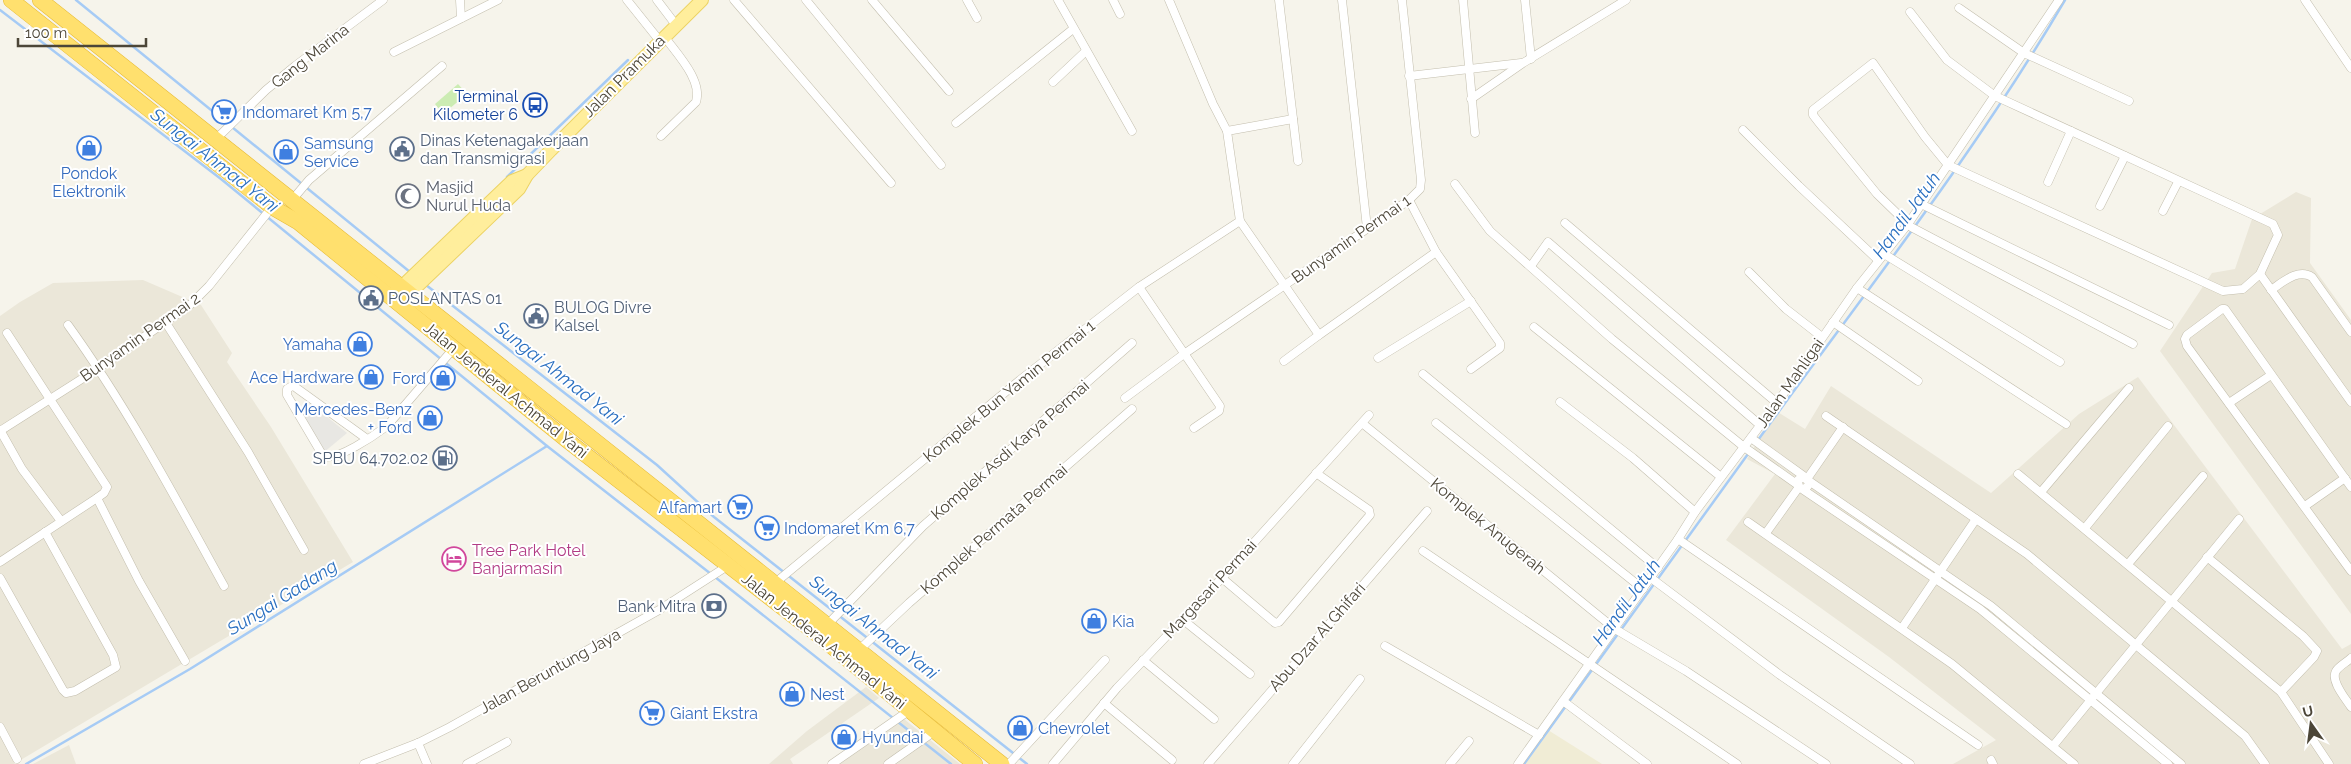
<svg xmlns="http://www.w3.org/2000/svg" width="2351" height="764" font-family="Raleway,sans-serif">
<rect width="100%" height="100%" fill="#f6f4eb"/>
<g fill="#ebe7d9">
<polygon points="2296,192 2311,198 2310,263 2351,320 2351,614 2160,351 2212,273 2235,269 2252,219"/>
<polygon points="143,280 201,305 232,353 227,362 271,427 353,562 14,764 0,764 0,316 20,302 53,283"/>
<polygon points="2138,377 2342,649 2351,644 2351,764 1953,764 1996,740 1889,657 1726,540 1775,474 1747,459 1776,411 1805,429 1831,386 1991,493 2079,414"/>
<polygon points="866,687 879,698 790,759 793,764 769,764 807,731"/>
<polygon points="899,715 960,764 829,764"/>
<polygon points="69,745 76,764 33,764"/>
</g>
<polygon fill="#f0ecd5" points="1548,730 1602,764 1522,764"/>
<polygon fill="#ccecb3" points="458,84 467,94 443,114 435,104"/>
<polygon fill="#e8e7e3" points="311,404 347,433 323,453 300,412"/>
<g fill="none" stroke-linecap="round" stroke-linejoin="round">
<g stroke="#a6cbf5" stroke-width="2.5">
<polyline points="76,0 410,272"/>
<polyline points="0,10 221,179 547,446 711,574"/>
<polyline points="507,177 628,60"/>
<polyline points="426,285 657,465 714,517 1027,764"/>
<path d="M 1758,440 C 1863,295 1975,154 2065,0"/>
<polyline points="715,577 951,764"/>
<polyline points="26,764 190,669 547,446"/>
<polyline points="1524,764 1748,454"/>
</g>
<g stroke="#c3bead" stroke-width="9">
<g id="street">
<polyline points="460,0 461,18"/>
<polyline points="627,0 659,40"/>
<polyline points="657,0 676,25"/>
<polyline points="734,0 891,183"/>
<polyline points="806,0 941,165"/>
<polyline points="872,0 949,91"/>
<polyline points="967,0 977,18"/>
<polyline points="1058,0 1132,131"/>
<polyline points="1113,0 1120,14"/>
<polyline points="1169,0 1213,104 1227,131"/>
<polyline points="1279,0 1298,161"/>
<polyline points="1342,0 1367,228"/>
<polyline points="1463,0 1475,133"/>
<polyline points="1525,0 1531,59"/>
<polyline points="2305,0 2351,68"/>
<polyline points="1959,8 2024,53 2129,101"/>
<polyline points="1910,12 1947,60 1995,96 2273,224 2278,235 2260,274 2243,289 2223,291 1948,165 1925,137 1873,63 1813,110 1813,115 1820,124 1877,194 1911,227 2133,344"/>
<polyline points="394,52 498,0"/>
<polyline points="1409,76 1521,63"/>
<polyline points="1053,82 1086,51"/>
<polyline points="1471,99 1523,63 1626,0"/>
<polyline points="956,123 1073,29"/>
<polyline points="1743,130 1799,186 1878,260"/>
<path d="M 661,136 L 696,102 C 703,80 676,53 664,36"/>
<polyline points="216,139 266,90 295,66 383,0"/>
<polyline points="2048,182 2071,131"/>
<polyline points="1455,184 1490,231 1612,339 1744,447 1798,485"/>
<polyline points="292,200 309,180 442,66"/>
<polyline points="1409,200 1436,252 1500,343 1500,348 1471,369"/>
<polyline points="1921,204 2169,325"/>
<polyline points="2100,206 2125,156"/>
<polyline points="2163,211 2178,182"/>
<polyline points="1240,221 1319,335 1436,252"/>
<polyline points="1565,223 1777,403"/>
<polyline points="1884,254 2060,362"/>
<polyline points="1531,266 1548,242 1760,425"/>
<polyline points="1749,272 1786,309 1822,337"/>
<polyline points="2260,274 2351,402"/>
<polyline points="1139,287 1220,406 1219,411 1194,428"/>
<polyline points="1857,288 2066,424"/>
<path d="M 2271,290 C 2283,282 2298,268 2312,277 L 2351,332"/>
<polyline points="1833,322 1918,381"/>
<polyline points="166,323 248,452 304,550"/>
<path d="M 68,325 C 127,407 175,497 224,586"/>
<polyline points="1534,327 1721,477"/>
<polyline points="1378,358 1471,301"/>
<polyline points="1284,361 1319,335"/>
<polyline points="1423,374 1658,568"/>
<polyline points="1125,398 1184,354 1409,200 1420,189 1421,180 1402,0"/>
<polyline points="1560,402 1633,458 1695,512"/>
<polyline points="2229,403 2271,375"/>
<polyline points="1826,416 2027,554 2245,736 2265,764"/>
<polyline points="1362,423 1615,629 1686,671 1826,764"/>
<polyline points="1436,423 1643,589"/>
<polyline points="0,430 22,469 61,521"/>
<polyline points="0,431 99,368 190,305 209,286 272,207"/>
<polyline points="1751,438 1805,477"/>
<path d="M 367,439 L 295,387 L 292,386 L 287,389 L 287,395 L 323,456 C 336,462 375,435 387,426 L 454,348"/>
<polyline points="2018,474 2281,692 2329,764"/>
<polyline points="1807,479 1843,427"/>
<polyline points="1809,481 1991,606 2181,764"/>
<polyline points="2351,487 2225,309 2222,309 2187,335 2185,339 2187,346 2351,571"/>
<polyline points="1804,489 1808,486 1809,481 1802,477 1798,480 1799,487 1980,609 2168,764"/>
<polyline points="2041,492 2129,388"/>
<polyline points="97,498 139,581 185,661"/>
<polyline points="2305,506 2345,478"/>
<polyline points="1748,522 1952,664 2074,764"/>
<polyline points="2085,528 2168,426"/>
<polyline points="1766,533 1799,487"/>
<polyline points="1678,539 1978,745"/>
<polyline points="1423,551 1737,764"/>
<polyline points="2207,557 2303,636 2317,651 2314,657 2281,692"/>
<polyline points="0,562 97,498 104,493 107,487 7,333"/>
<polyline points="2128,564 2203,476"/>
<polyline points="0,578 63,690 66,693 75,691 116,667 113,655 45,532"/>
<polyline points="1222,578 1275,623 1279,622 1370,515 1369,510 1316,473"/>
<polyline points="1651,578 1780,675 1910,764"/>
<polyline points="775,583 1020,380 1139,287 1240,221 1227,131 1293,119"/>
<polyline points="1182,619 1250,674"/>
<polyline points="827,625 923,526 1132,343"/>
<polyline points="1902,628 1976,519"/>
<polyline points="1385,646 1539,735"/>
<polyline points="859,650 909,603 1132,409"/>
<path d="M 2351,658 C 2347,662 2339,666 2336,671 C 2330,681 2346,699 2351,707"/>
<polyline points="1143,660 1214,719"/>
<polyline points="1563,701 1647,764"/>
<polyline points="1104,703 1172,760"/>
<polyline points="0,727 17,759"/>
<polyline points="418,743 427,764"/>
<polyline points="2053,746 2239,519"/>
<polyline points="1991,760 1993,764"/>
<polyline points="364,764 418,743 450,727 659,610 729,565"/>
<polyline points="467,764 507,742"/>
<polyline points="832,764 910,710"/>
<polyline points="888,764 935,731"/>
<polyline points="1009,764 1105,660"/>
<polyline points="1053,764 1117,688 1222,578 1369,415"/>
<polyline points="1208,764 1427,511"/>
<polyline points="1293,764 1360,679"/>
<polyline points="1450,764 1469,741"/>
<polyline points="1518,764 1678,539 1695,512 1777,403 1857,288 1908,224 2059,0"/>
</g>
</g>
<g stroke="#ecd364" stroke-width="14">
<g id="primary">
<polyline points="395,293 512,181 527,175"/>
<polyline points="404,299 519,189 527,175 551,150 702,0"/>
</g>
</g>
<g stroke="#e7ba35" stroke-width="16">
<g id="highway">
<polyline points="11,0 272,207 298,222 568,441 818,635 975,764"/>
<polyline points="40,0 1002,764"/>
</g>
</g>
<use href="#street" stroke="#fff" stroke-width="8"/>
<use href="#primary" stroke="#ffee9c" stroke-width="12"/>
<use href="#highway" stroke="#ffe06e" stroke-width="15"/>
</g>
<defs>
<g id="bus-ring" transform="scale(1.25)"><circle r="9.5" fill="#fff" stroke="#1a4fb4" stroke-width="1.5"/><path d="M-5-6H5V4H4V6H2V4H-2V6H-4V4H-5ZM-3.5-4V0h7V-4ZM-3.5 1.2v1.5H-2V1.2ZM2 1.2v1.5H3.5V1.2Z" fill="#1a4fb4"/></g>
<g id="supermarket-ring" transform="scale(1.25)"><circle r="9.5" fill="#fff" stroke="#3f7fe0" stroke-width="1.5"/><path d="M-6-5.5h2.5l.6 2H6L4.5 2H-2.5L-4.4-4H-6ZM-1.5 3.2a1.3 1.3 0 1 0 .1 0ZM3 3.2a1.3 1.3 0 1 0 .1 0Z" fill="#3f7fe0"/></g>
<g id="shop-ring" transform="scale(1.25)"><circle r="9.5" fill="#fff" stroke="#3f7fe0" stroke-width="1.5"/><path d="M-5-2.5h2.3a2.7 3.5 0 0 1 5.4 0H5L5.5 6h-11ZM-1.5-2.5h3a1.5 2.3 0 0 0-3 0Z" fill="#3f7fe0"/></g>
<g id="civic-ring" transform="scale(1.25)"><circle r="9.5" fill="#fff" stroke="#5c6f8a" stroke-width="1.5"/><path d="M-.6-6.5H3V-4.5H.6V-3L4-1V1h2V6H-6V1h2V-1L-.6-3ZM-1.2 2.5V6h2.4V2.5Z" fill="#5c6f8a"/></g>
<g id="mosque-ring" transform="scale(1.25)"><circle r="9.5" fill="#fff" stroke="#6b7280" stroke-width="1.5"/><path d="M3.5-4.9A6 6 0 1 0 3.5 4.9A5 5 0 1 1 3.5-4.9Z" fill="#6b7280"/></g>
<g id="fuel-ring" transform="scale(1.25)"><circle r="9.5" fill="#fff" stroke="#5c6f8a" stroke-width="1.5"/><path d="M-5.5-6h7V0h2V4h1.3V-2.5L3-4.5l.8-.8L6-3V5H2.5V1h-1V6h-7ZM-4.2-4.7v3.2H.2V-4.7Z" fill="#5c6f8a"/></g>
<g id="hotel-ring" transform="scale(1.25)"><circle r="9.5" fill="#fff" stroke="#d1479c" stroke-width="1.5"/><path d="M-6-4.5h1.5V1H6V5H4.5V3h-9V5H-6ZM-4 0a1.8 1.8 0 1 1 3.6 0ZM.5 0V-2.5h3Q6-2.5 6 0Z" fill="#d1479c"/></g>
<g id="bank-ring" transform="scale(1.25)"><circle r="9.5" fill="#fff" stroke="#5c6f8a" stroke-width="1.5"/><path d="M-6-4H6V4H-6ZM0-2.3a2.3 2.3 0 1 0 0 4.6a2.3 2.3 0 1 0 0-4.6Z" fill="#5c6f8a"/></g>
</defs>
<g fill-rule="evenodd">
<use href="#bus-ring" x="535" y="105"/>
<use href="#supermarket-ring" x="224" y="112"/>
<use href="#shop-ring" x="89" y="148"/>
<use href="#civic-ring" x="402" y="149"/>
<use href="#shop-ring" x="286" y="152"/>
<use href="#mosque-ring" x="408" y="196"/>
<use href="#civic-ring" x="371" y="298"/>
<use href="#civic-ring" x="536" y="316"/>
<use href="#shop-ring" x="360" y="344"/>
<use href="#shop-ring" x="371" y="377"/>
<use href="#shop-ring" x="443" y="378"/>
<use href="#shop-ring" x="430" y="418"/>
<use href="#fuel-ring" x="445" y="458"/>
<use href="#supermarket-ring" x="740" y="507"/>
<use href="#supermarket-ring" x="767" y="528"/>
<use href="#hotel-ring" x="454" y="559"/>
<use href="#bank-ring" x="714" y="606"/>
<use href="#shop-ring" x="1094" y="621"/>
<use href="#shop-ring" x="792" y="694"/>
<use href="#supermarket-ring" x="652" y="713"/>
<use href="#shop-ring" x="1020" y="728"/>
<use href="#shop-ring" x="844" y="737"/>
</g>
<g text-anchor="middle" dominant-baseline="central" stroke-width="4" stroke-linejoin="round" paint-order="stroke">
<g font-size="16" fill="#4c4638" stroke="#fff">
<text transform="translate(310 56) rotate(-38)">Gang Marina</text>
<text transform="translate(624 76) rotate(-45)">Jalan Pramuka</text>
<text transform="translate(1351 239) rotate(-35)">Bunyamin Permai 1</text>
<text transform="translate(140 337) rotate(-35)">Bunyamin Permai 2</text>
<text transform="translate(1790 383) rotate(-55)">Jalan Mahligai</text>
<text transform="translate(506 390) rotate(39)">Jalan Jenderal Achmad Yani</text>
<text transform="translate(1009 391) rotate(-39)">Komplek Bun Yamin Permai 1</text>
<text transform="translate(1010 450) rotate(-41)">Komplek Asdi Karya Permai</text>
<text transform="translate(1488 526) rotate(39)">Komplek Anugerah</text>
<text transform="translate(994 529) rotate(-41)">Komplek Permata Permai</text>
<text transform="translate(1210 589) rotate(-47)">Margasari Permai</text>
<text transform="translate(1317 637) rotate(-49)">Abu Dzar Al Ghifari</text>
<text transform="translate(824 641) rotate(39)">Jalan Jenderal Achmad Yani</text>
<text transform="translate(550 671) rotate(-29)">Jalan Beruntung Jaya</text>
</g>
<g font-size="16" fill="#164399" stroke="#fff" text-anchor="end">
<text x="518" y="96">Terminal<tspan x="518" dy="18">Kilometer 6</tspan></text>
</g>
<g font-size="16" fill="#366cbe" stroke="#fff" text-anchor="start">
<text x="242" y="112">Indomaret Km 5,7</text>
<text x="304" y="143">Samsung<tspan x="304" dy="18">Service</tspan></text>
<text x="89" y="173" text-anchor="middle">Pondok<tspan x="89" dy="18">Elektronik</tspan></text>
<text x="342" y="344" text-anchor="end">Yamaha</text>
<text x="354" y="377" text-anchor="end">Ace Hardware</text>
<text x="426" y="378" text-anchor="end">Ford</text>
<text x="412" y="409" text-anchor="end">Mercedes-Benz<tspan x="412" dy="18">+ Ford</tspan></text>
<text x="722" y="507" text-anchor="end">Alfamart</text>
<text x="784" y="528">Indomaret Km 6,7</text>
<text x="1112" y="621">Kia</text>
<text x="810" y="694">Nest</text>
<text x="670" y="713">Giant Ekstra</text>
<text x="1038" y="728">Chevrolet</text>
<text x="862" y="737">Hyundai</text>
</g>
<g font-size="16" fill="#4e5e75" stroke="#fff" text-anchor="start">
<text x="420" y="140">Dinas Ketenagakerjaan<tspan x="420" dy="18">dan Transmigrasi</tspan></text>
<text x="388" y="298">POSLANTAS 01</text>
<text x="554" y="307">BULOG Divre<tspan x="554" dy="18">Kalsel</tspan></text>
<text x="428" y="458" text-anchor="end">SPBU 64.702.02</text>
<text x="696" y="606" text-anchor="end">Bank Mitra</text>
</g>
<g font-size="16" fill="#5b616d" stroke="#fff" text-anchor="start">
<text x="426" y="187">Masjid<tspan x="426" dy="18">Nurul Huda</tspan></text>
</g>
<g font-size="16" fill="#b23c85" stroke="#fff" text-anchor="start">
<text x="472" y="550">Tree Park Hotel<tspan x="472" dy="18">Banjarmasin</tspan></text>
</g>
<g font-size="18" font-style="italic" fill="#296fc0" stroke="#fff">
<text transform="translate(215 160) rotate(38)">Sungai Ahmad Yani</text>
<text transform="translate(1906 215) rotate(-54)">Handil Jatuh</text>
<text transform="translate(559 373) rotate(38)">Sungai Ahmad Yani</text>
<text transform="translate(282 597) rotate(-32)">Sungai Gadang</text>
<text transform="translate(1626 602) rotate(-54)">Handil Jatuh</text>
<text transform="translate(874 627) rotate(38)">Sungai Ahmad Yani</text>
</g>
</g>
<g transform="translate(2311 724) rotate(346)" stroke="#ffffff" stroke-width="4" paint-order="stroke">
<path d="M0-4L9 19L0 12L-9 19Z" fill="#4c4638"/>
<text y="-8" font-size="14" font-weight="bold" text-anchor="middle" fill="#4c4638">U</text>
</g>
<path d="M18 38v8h128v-8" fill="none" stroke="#4c4638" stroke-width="2.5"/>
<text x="25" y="38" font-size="15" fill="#4c4638" stroke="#ffffff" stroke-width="4" paint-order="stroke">100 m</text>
</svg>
